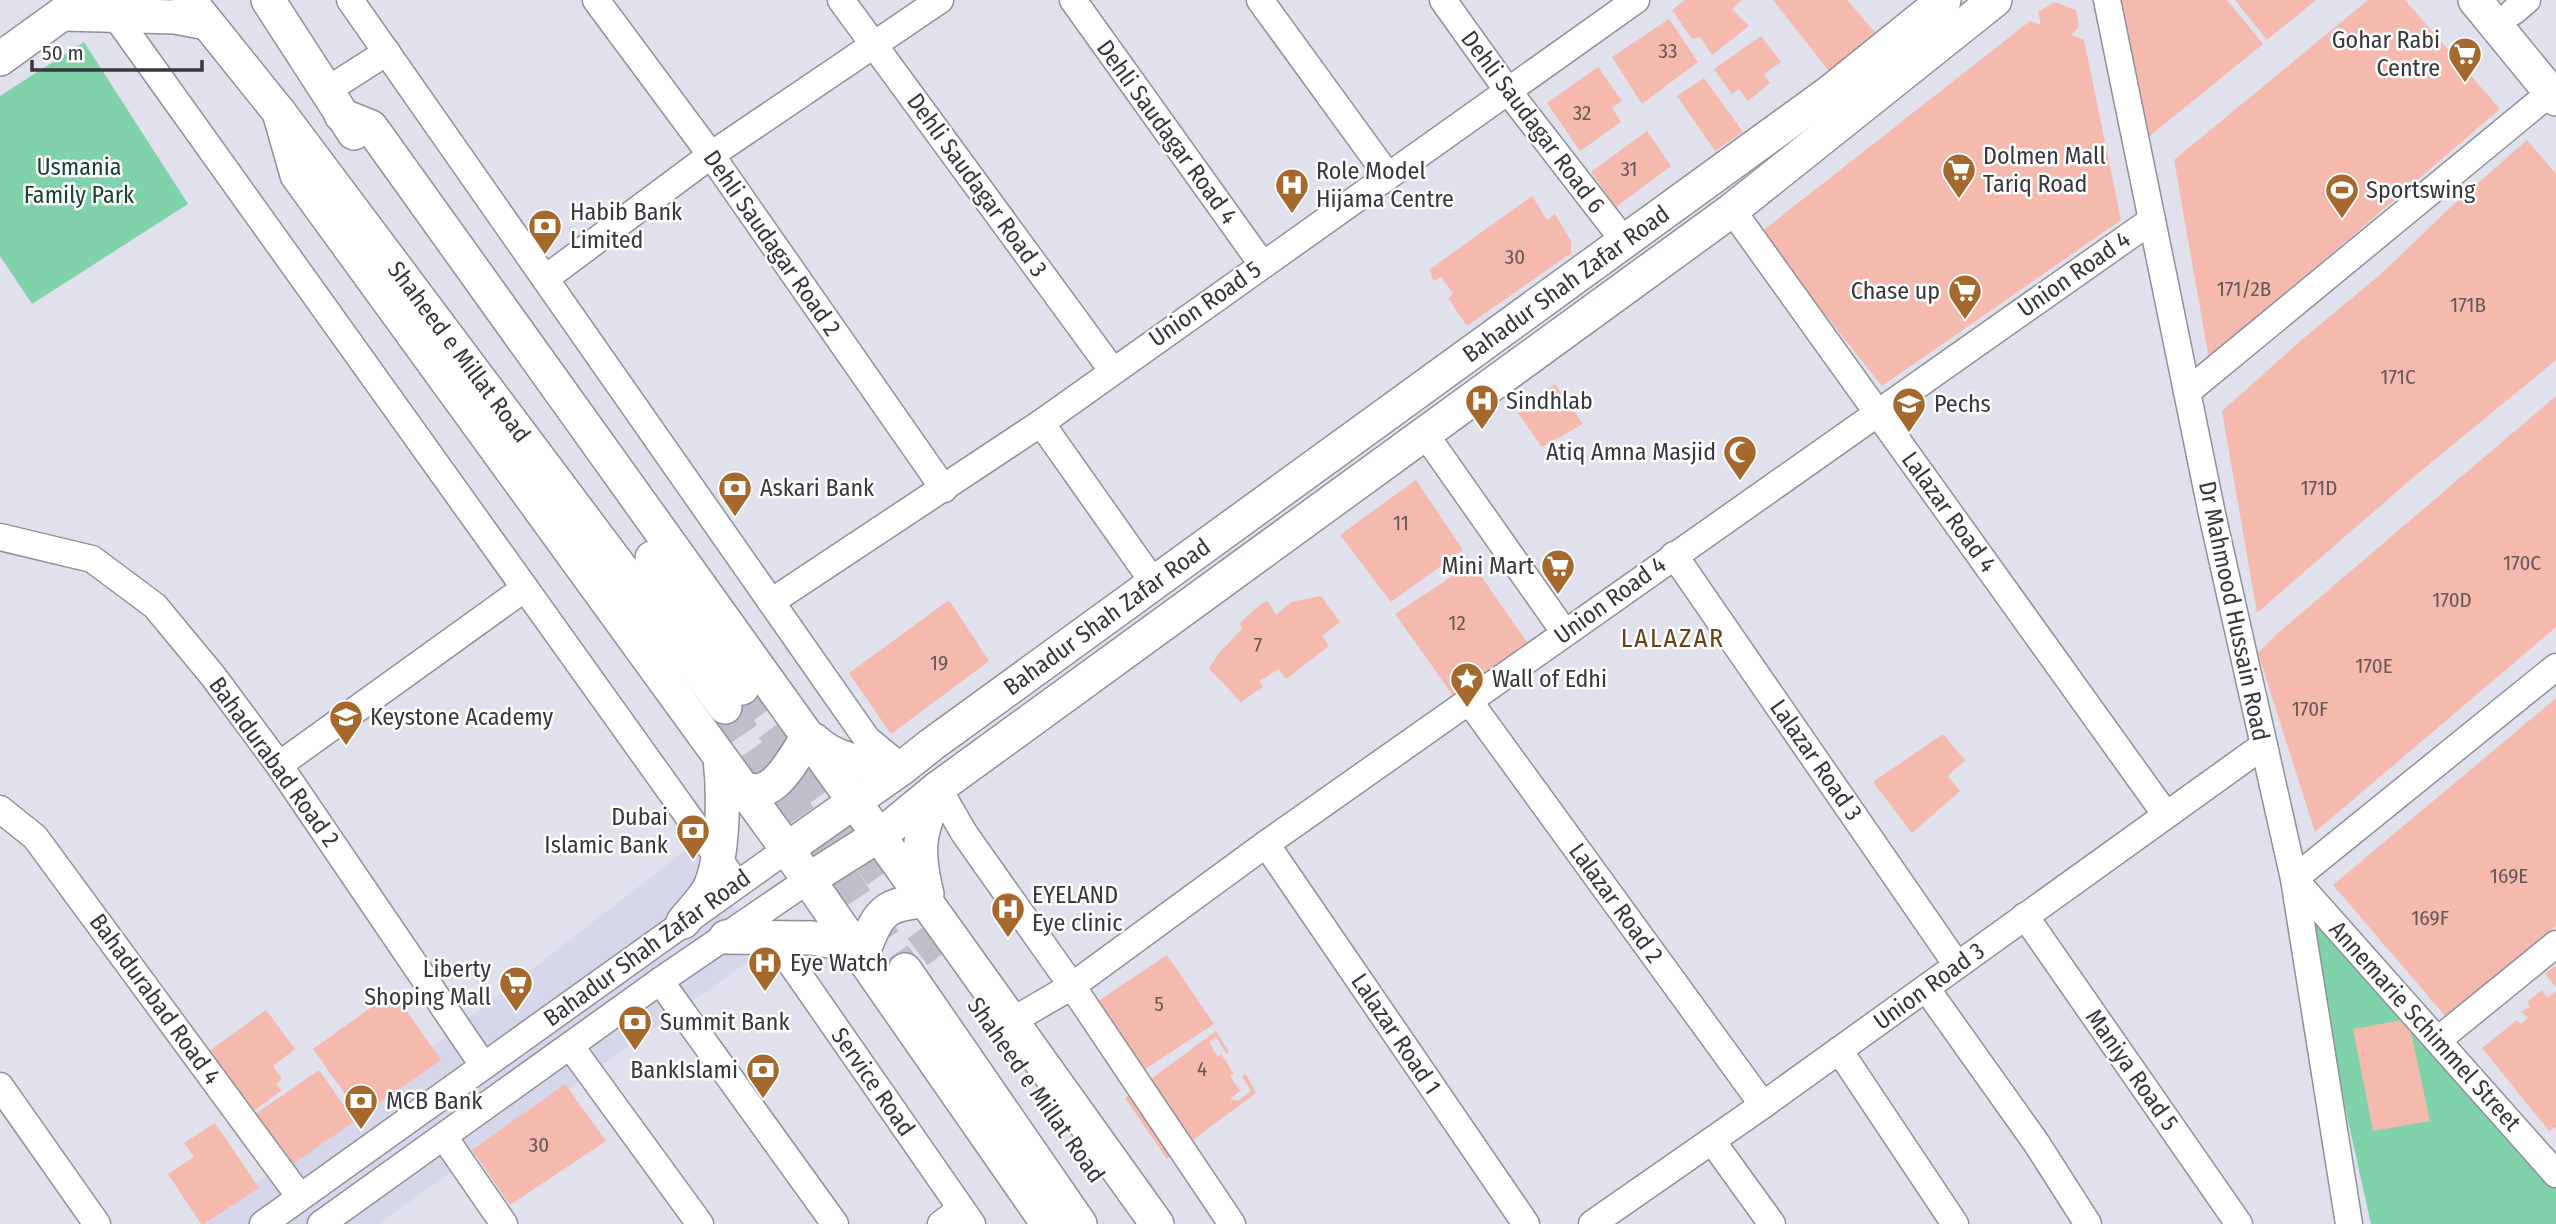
<svg xmlns="http://www.w3.org/2000/svg" width="2556" height="1224" font-family="'Fira Sans Condensed',sans-serif">
<rect width="100%" height="100%" fill="#e0e1ed"/>
<polygon fill="#d6d7ea" points="691,846 766,949 378,1224 203,1224"/>
<g fill="#7fd2a9">
<polygon points="84,42 188,204 32,304 0,256 0,96"/>
<polygon points="2294,879 2556,1172 2556,1224 2371,1224"/>
</g>
<g fill="#f5b9ae">
<polygon points="1685,0 1742,0 1732,9 1749,26 1712,55 1700,37 1692,39 1672,10"/>
<polygon points="1773,0 1847,0 1879,37 1832,75"/>
<polygon points="2118,0 2227,0 2263,44 2146,139"/>
<polygon points="2235,0 2316,0 2267,40"/>
<polygon points="2368,0 2405,0 2500,109 2209,359 2174,160"/>
<polygon points="2054,2 2076,10 2079,27 2071,35 2084,40 2121,220 1882,386 1760,233 2030,21 2041,25 2038,12"/>
<polygon points="1669,19 1698,62 1642,104 1612,57"/>
<polygon points="1761,36 1781,62 1764,74 1770,83 1748,101 1739,89 1732,94 1714,69"/>
<polygon points="1598,67 1622,101 1612,108 1621,122 1580,151 1547,103"/>
<polygon points="1704,78 1743,132 1715,151 1677,96"/>
<polygon points="1647,131 1671,166 1616,207 1591,172"/>
<polygon points="2527,140 2556,174 2556,360 2416,475 2257,613 2222,411 2305,337 2381,274 2452,206"/>
<polygon points="1532,196 1547,220 1555,214 1571,241 1571,253 1467,326 1448,298 1453,294 1450,289 1441,277 1434,281 1429,270"/>
<polygon points="1555,384 1583,424 1542,447 1518,413"/>
<polygon points="2556,396 2556,627 2315,832 2258,653 2278,633"/>
<polygon points="1416,480 1463,550 1391,602 1340,535"/>
<polygon points="1472,563 1529,645 1454,697 1395,614"/>
<polygon points="1321,596 1340,622 1322,636 1329,646 1286,679 1279,669 1259,681 1263,687 1241,702 1209,669 1218,654 1242,629 1240,624 1242,621 1261,604 1268,601 1276,615 1291,602"/>
<polygon points="949,600 989,661 891,734 849,673"/>
<polygon points="2556,698 2556,926 2447,1018 2333,885"/>
<polygon points="1943,734 1965,760 1948,776 1960,791 1912,833 1873,782"/>
<polygon points="1167,955 1214,1024 1125,1082 1079,1014"/>
<polygon points="2556,965 2556,987 2545,974"/>
<polygon points="2542,990 2547,998 2556,991 2556,1127 2549,1131 2482,1048 2517,1020 2521,1024 2528,1018 2521,1012 2530,1007 2527,1002"/>
<polygon points="393,992 441,1060 365,1113 356,1101 352,1104 313,1049"/>
<polygon points="266,1010 295,1049 273,1066 282,1079 276,1084 281,1091 249,1114 205,1054"/>
<polygon points="2408,1019 2430,1121 2373,1131 2353,1029"/>
<polygon points="1216,1031 1229,1052 1227,1054 1216,1037 1209,1042 1218,1057 1221,1054 1234,1074 1230,1076 1240,1091 1230,1099 1238,1101 1251,1091 1242,1076 1246,1074 1256,1093 1167,1159 1125,1098"/>
<polygon points="319,1070 355,1121 287,1168 251,1117"/>
<polygon points="565,1084 606,1141 510,1205 472,1150"/>
<polygon points="215,1123 259,1188 204,1224 201,1224 168,1174 194,1157 184,1143"/>
</g>
<g fill="none" stroke-linecap="round" stroke-linejoin="round">
<g stroke="#bebfca" stroke-width="33" stroke-dasharray="33 17" stroke-linecap="butt">
<polyline points="742,688 942,957"/>
<polyline points="725,707 905,970"/>
</g>
<g stroke="#8f909a" stroke-width="29">
<g id="minor">
<polyline points="350,0 867,739 902,768"/>
<polyline points="596,0 711,155 944,489"/>
<polyline points="841,0 1112,370"/>
<polyline points="1073,0 1262,264"/>
<polyline points="1260,0 1388,176"/>
<polyline points="1443,0 1508,91 1625,242"/>
<polyline points="2107,0 2212,514 2294,879 2349,1224"/>
<polyline points="2513,12 2527,0"/>
<polyline points="114,14 736,883"/>
<polyline points="326,91 387,52"/>
<polyline points="1732,210 2166,815"/>
<polyline points="546,278 711,155 940,0"/>
<polyline points="2187,392 2556,88"/>
<polyline points="1041,423 1154,583"/>
<polyline points="1425,434 1565,633"/>
<polyline points="0,537 92,559 155,606 213,676 279,765 483,1065"/>
<polyline points="1674,555 1957,965"/>
<polyline points="771,602 1041,423 1636,0"/>
<polyline points="2556,667 2294,879 2556,1174"/>
<polyline points="1469,701 1763,1105"/>
<polyline points="279,765 525,588"/>
<polyline points="938,788 964,833 1072,986 1232,1224"/>
<polyline points="0,809 35,837 300,1197"/>
<polyline points="1266,844 1526,1224"/>
<polyline points="2025,916 2239,1224"/>
<polyline points="774,939 972,1224"/>
<polyline points="660,981 835,1224"/>
<polyline points="1926,988 2037,1144 2088,1224"/>
<polyline points="1012,1021 1072,986 1266,844 2152,220"/>
<polyline points="2438,1040 2556,944"/>
<polyline points="571,1047 700,1224"/>
<polyline points="1839,1050 1955,1224"/>
<polyline points="0,1086 97,1224"/>
<polyline points="444,1137 504,1224"/>
<polyline points="1712,1141 1772,1224"/>
<polyline points="263,1224 787,849"/>
<polyline points="321,1224 660,981 808,880"/>
<polyline points="941,1224 961,1209"/>
<polyline points="1592,1224 1763,1105 2264,745"/>
</g>
</g>
<g stroke="#8f909a" stroke-width="36">
<g id="major">
<polyline points="189,0 279,112 725,707"/>
<polyline points="268,0 354,133"/>
<polyline points="2475,0 2556,99"/>
<polyline points="64,14 175,17 207,23"/>
<polyline points="0,59 80,1"/>
<polyline points="279,112 297,175 787,849 1048,1224"/>
<polyline points="341,115 371,127 1157,1224"/>
<polyline points="652,558 742,688"/>
<path d="M 814,740 C 837,763 872,764 902,768"/>
<path d="M 739,786 C 773,806 792,759 808,737"/>
<polyline points="787,849 902,768 931,745 1830,92 1944,0"/>
<polyline points="808,880 887,830 938,788 1732,210 1995,0"/>
<path d="M 927,894 C 915,845 920,834 938,788"/>
<path d="M 683,922 C 692,911 704,899 710,887 C 724,855 724,793 720,758"/>
<path d="M 726,937 L 812,938 L 841,943 L 861,956 C 879,916 878,904 926,901"/>
<polyline points="905,970 1080,1224"/>
</g>
</g>
<use href="#minor" stroke="#fff" stroke-width="26"/>
<use href="#major" stroke="#fff" stroke-width="33"/>
</g>
<defs>
<g id="supermarket-pin" transform="scale(1.75)"><path d="M0 17L-7.5 6A9.5 9.5 0 1 1 7.5 6Z" fill="#a6692d" stroke="#fff"/><path d="M-6-5.5h2.5l.6 2H6L4.5 2H-2.5L-4.4-4H-6ZM-1.5 3.2a1.3 1.3 0 1 0 .1 0ZM3 3.2a1.3 1.3 0 1 0 .1 0Z" fill="#fff"/></g>
<g id="hospital-pin" transform="scale(1.75)"><path d="M0 17L-7.5 6A9.5 9.5 0 1 1 7.5 6Z" fill="#a6692d" stroke="#fff"/><path d="M-5-5h3v3.5h4V-5h3V5h-3V1.5h-4V5h-3Z" fill="#fff"/></g>
<g id="stadium-pin" transform="scale(1.75)"><path d="M0 17L-7.5 6A9.5 9.5 0 1 1 7.5 6Z" fill="#a6692d" stroke="#fff"/><path d="M0-5a6.5 5 0 1 0 0 10a6.5 5 0 1 0 0-10ZM-3.5-1.8h7v3.6h-7Z" fill="#fff"/></g>
<g id="bank-pin" transform="scale(1.75)"><path d="M0 17L-7.5 6A9.5 9.5 0 1 1 7.5 6Z" fill="#a6692d" stroke="#fff"/><path d="M-6-4H6V4H-6ZM0-2.3a2.3 2.3 0 1 0 0 4.6a2.3 2.3 0 1 0 0-4.6Z" fill="#fff"/></g>
<g id="university-pin" transform="scale(1.75)"><path d="M0 17L-7.5 6A9.5 9.5 0 1 1 7.5 6Z" fill="#a6692d" stroke="#fff"/><path d="M0-5L7-2L0 1L-7-2ZM-4 1L0 2.5L4 1V4Q0 6-4 4Z" fill="#fff"/></g>
<g id="mosque-pin" transform="scale(1.75)"><path d="M0 17L-7.5 6A9.5 9.5 0 1 1 7.5 6Z" fill="#a6692d" stroke="#fff"/><path d="M3.5-4.9A6 6 0 1 0 3.5 4.9A5 5 0 1 1 3.5-4.9Z" fill="#fff"/></g>
<g id="sight-pin" transform="scale(1.75)"><path d="M0 17L-7.5 6A9.5 9.5 0 1 1 7.5 6Z" fill="#a6692d" stroke="#fff"/><path d="M0-6L1.8-2.2L6-1.7L2.9 1.2L3.7 5.4L0 3.3L-3.7 5.4L-2.9 1.2L-6-1.7L-1.8-2.2Z" fill="#fff"/></g>
<g id="school-pin" transform="scale(1.75)"><path d="M0 17L-7.5 6A9.5 9.5 0 1 1 7.5 6Z" fill="#a6692d" stroke="#fff"/><path d="M0-5L7-2L0 1L-7-2ZM-4 1L0 2.5L4 1V4Q0 6-4 4Z" fill="#fff"/></g>
</defs>
<g fill-rule="evenodd">
<use href="#supermarket-pin" x="2465" y="54"/>
<use href="#supermarket-pin" x="1959" y="170"/>
<use href="#hospital-pin" x="1292" y="185"/>
<use href="#stadium-pin" x="2342" y="190"/>
<use href="#bank-pin" x="545" y="226"/>
<use href="#supermarket-pin" x="1965" y="291"/>
<use href="#hospital-pin" x="1482" y="401"/>
<use href="#university-pin" x="1909" y="404"/>
<use href="#mosque-pin" x="1740" y="452"/>
<use href="#bank-pin" x="735" y="488"/>
<use href="#supermarket-pin" x="1558" y="566"/>
<use href="#sight-pin" x="1467" y="679"/>
<use href="#school-pin" x="346" y="717"/>
<use href="#bank-pin" x="693" y="831"/>
<use href="#hospital-pin" x="1008" y="909"/>
<use href="#hospital-pin" x="765" y="963"/>
<use href="#supermarket-pin" x="516" y="983"/>
<use href="#bank-pin" x="635" y="1022"/>
<use href="#bank-pin" x="763" y="1070"/>
<use href="#bank-pin" x="361" y="1101"/>
</g>
<g text-anchor="middle" dominant-baseline="central" stroke-width="5" stroke-linejoin="round" paint-order="stroke">
<g font-size="21" fill="#665858">
<text x="1668" y="51">33</text>
<text x="1582" y="113">32</text>
<text x="1629" y="169">31</text>
<text x="1515" y="257">30</text>
<text x="2244" y="289">171/2B</text>
<text x="2468" y="305">171B</text>
<text x="2398" y="377">171C</text>
<text x="2319" y="488">171D</text>
<text x="1401" y="523">11</text>
<text x="2522" y="563">170C</text>
<text x="2452" y="600">170D</text>
<text x="1457" y="623">12</text>
<text x="1258" y="645">7</text>
<text x="939" y="663">19</text>
<text x="2374" y="666">170E</text>
<text x="2310" y="709">170F</text>
<text x="2509" y="876">169E</text>
<text x="2430" y="918">169F</text>
<text x="1159" y="1004">5</text>
<text x="1202" y="1069">4</text>
<text x="539" y="1145">30</text>
</g>
<g font-size="24" fill="#37373c" stroke="#fff" text-anchor="start">
<text x="2440" y="40" text-anchor="end">Gohar Rabi<tspan x="2440" dy="28">Centre</tspan></text>
<text x="1983" y="156">Dolmen Mall<tspan x="1983" dy="28">Tariq Road</tspan></text>
<text x="1316" y="171">Role Model<tspan x="1316" dy="28">Hijama Centre</tspan></text>
<text x="2366" y="190">Sportswing</text>
<text x="570" y="212">Habib Bank<tspan x="570" dy="28">Limited</tspan></text>
<text x="1940" y="291" text-anchor="end">Chase up</text>
<text x="1506" y="401">Sindhlab</text>
<text x="1934" y="404">Pechs</text>
<text x="1716" y="452" text-anchor="end">Atiq Amna Masjid</text>
<text x="760" y="488">Askari Bank</text>
<text x="1534" y="566" text-anchor="end">Mini Mart</text>
<text x="1492" y="679">Wall of Edhi</text>
<text x="370" y="717">Keystone Academy</text>
<text x="668" y="817" text-anchor="end">Dubai<tspan x="668" dy="28">Islamic Bank</tspan></text>
<text x="1032" y="895">EYELAND<tspan x="1032" dy="28">Eye clinic</tspan></text>
<text x="790" y="963">Eye Watch</text>
<text x="491" y="969" text-anchor="end">Liberty<tspan x="491" dy="28">Shoping Mall</tspan></text>
<text x="660" y="1022">Summit Bank</text>
<text x="738" y="1070" text-anchor="end">BankIslami</text>
<text x="386" y="1101">MCB Bank</text>
</g>
<g font-size="24" fill="#37373c" stroke="#fff">
<text transform="translate(1533 122) rotate(53)">Dehli Saudagar Road 6</text>
<text transform="translate(1167 132) rotate(54)">Dehli Saudagar Road 4</text>
<text transform="translate(977 185) rotate(54)">Dehli Saudagar Road 3</text>
<text transform="translate(772 243) rotate(55)">Dehli Saudagar Road 2</text>
<text transform="translate(2074 274) rotate(-35)">Union Road 4</text>
<text transform="translate(1566 284) rotate(-36)">Bahadur Shah Zafar Road</text>
<text transform="translate(1205 304) rotate(-35)">Union Road 5</text>
<text transform="translate(459 352) rotate(53)">Shaheed e Millat Road</text>
<text transform="translate(1949 512) rotate(54)">Lalazar Road 4</text>
<text transform="translate(1610 600) rotate(-36)">Union Road 4</text>
<text transform="translate(2234 611) rotate(78)">Dr Mahmood Hussain Road</text>
<text transform="translate(1107 617) rotate(-36)">Bahadur Shah Zafar Road</text>
<text transform="translate(1816 760) rotate(55)">Lalazar Road 3</text>
<text transform="translate(274 762) rotate(54)">Bahadurabad Road 2</text>
<text transform="translate(1616 903) rotate(54)">Lalazar Road 2</text>
<text transform="translate(647 948) rotate(-36)">Bahadur Shah Zafar Road</text>
<text transform="translate(1929 986) rotate(-36)">Union Road 3</text>
<text transform="translate(155 999) rotate(54)">Bahadurabad Road 4</text>
<text transform="translate(2425 1026) rotate(48)">Annemarie Schimmel Street</text>
<text transform="translate(1396 1034) rotate(56)">Lalazar Road 1</text>
<text transform="translate(2132 1070) rotate(55)">Maniya Road 5</text>
<text transform="translate(873 1082) rotate(55)">Service Road</text>
<text transform="translate(1036 1090) rotate(55)">Shaheed e Millat Road</text>
</g>
<g font-size="24" fill="#174330" stroke="#fff">
<text x="79" y="167">Usmania<tspan x="79" dy="28">Family Park</tspan></text>
</g>
<g font-size="26" letter-spacing="2" fill="#6a4017" stroke="#fff">
<text x="1673" y="638">LALAZAR</text>
</g>
</g>
<path d="M32 60v10h170v-10" fill="none" stroke="#37373c" stroke-width="3.5"/>
<text x="42" y="60" font-size="21" fill="#37373c" stroke="#ffffff" stroke-width="5" paint-order="stroke">50 m</text>
</svg>
